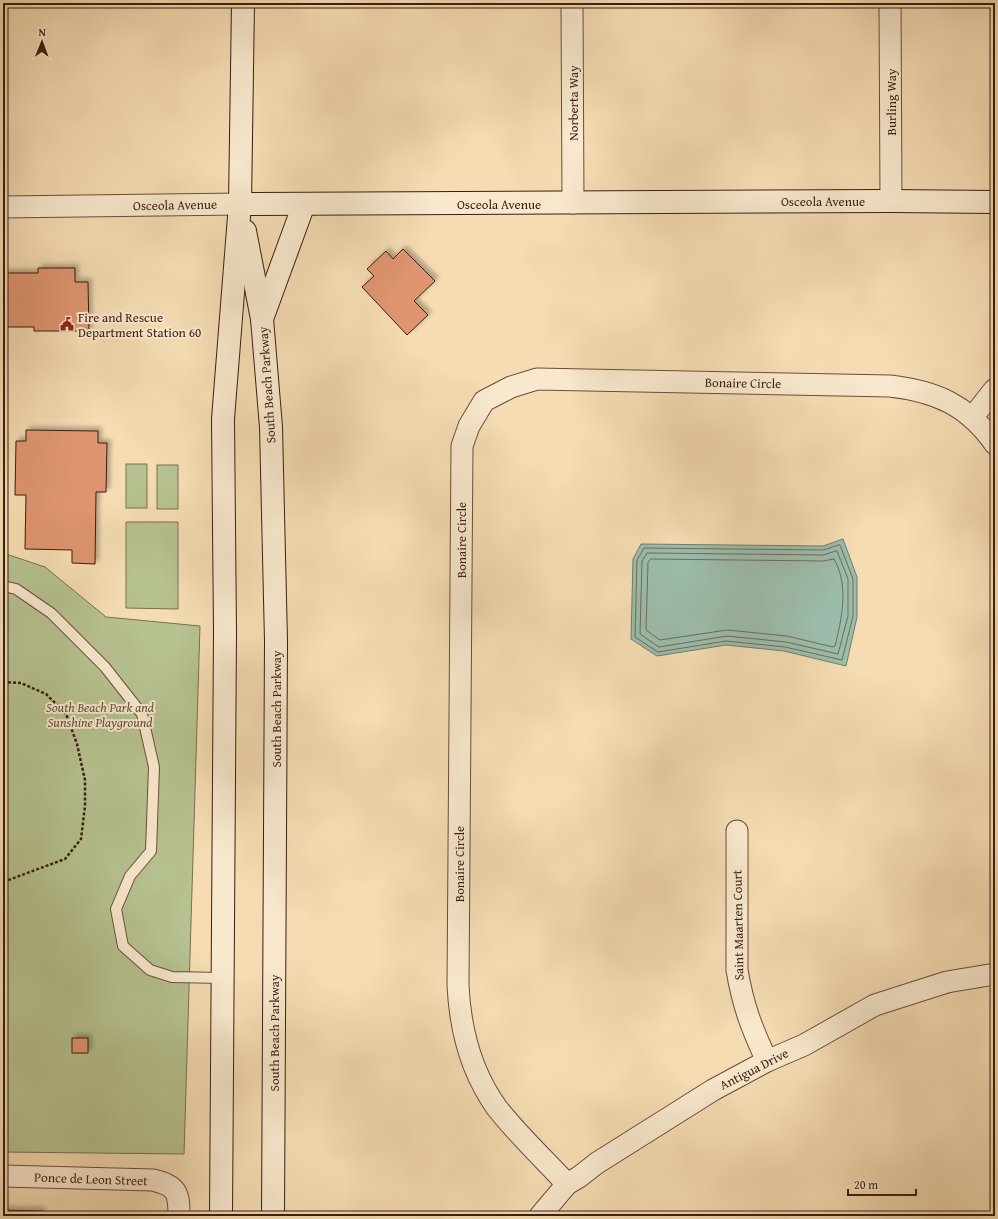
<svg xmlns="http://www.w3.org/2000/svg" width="998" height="1219" font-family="'Gentium Book Plus',serif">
<defs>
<filter id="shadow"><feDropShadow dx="3.5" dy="-3.5" stdDeviation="2" flood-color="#0004"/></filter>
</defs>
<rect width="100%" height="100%" fill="#f5dcb2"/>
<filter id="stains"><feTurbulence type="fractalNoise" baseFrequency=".005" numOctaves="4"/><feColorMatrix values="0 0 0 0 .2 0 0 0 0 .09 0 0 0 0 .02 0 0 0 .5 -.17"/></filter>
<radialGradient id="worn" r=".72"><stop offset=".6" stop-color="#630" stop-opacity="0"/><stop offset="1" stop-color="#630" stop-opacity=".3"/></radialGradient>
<g fill="#b6c290" stroke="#787051">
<rect x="126" y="464" width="21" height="44"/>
<rect x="157" y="465" width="21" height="44"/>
<polygon points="126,522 178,522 178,609 126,608"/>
<polygon points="3,553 45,567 106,617 200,626 184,1154 3,1152"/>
</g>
<polygon fill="#9cbcab" stroke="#757c6e" points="843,539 857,577 857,617 846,666 784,651 726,645 657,656 631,639 633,559 641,544 823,546"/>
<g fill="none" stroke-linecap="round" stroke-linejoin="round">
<g stroke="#6c6c5e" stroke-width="1">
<polygon points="840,545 853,579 853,616 842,660 785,647 726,641 658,652 635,637 637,560 644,548 823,550"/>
<polygon points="837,551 848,579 848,616 838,654 786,642 727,636 659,647 640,634 642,561 647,553 823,555"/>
<path d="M 651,559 L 823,561 L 834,559 C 849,585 842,618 835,646 L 833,647 L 787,636 L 727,630 L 660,640 L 646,630 L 648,563 Z"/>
</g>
</g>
<g fill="#df9570" stroke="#3b1d12" filter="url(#shadow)">
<polygon points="403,249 435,281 414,301 428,315 407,335 362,287 374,276 367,269 386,251 393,259"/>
<polygon points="38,268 75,268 75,282 88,282 89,331 34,331 34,327 3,327 3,273 38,273"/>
<polygon points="26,430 98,431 98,443 107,443 106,492 96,492 95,564 72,563 72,550 25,549 26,495 15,495 16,441 26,441"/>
<rect x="72" y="1038" width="16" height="15"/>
<polygon points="3,1210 42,1211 42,1216 3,1216"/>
</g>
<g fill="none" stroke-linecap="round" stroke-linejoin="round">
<g stroke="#6a4d3a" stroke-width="12">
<polyline id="lane" points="3,586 16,589 51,613 105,667 142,714 154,767 151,851 130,876 116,909 123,946 150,970 172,977 222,978"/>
</g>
<g stroke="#6a4d3a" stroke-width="23">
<g id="street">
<polyline points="572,3 573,203"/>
<polyline points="890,3 891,201"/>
<polyline points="3,207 240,204"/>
<polyline points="972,418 994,390"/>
<path d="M 737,831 L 737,970 C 743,1006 752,1029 767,1061"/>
<path d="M 3,1176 L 153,1180 C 177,1186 179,1192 179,1216"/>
<path d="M 567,1184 C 544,1159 518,1135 497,1108 C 471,1072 460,1028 458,985 L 462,446 L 469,426 L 484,401 L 511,387 L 537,379 L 890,386 C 935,391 968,405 995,444"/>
<polyline points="540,1216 567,1184 579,1177 597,1163 713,1090 767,1061 804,1045 875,1005 947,982 995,974"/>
</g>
</g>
<g stroke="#3b1d12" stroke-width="24">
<g id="secondary">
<polyline points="240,204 891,201 995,202"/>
<polyline points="245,231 262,319 271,427 276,641 273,1216"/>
<polyline points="262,319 304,204"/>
<polyline points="221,1216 225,632 223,419 240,204 243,3"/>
</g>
</g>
<polyline stroke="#3b1d12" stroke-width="2.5" stroke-dasharray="3 2" stroke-linecap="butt" points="3,682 21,683 46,694 66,714 77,744 85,780 85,806 81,839 65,859 3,882"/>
<use href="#lane" stroke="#f8e8cd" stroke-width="10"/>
<use href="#street" stroke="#f8e8cd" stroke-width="21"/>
<use href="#secondary" stroke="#f8e8cd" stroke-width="22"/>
</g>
<defs>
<g id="civic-bare" transform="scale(1.08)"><path d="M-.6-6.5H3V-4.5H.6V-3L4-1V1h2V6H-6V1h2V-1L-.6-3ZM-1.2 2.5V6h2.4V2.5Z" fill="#8f2418" stroke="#f8e8cd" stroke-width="2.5" paint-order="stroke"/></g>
</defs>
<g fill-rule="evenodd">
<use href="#civic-bare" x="67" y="324"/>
</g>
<g text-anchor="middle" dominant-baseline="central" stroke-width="4" stroke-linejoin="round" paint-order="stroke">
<g font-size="13" fill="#3b1d12" stroke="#f8e8cd">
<text transform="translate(891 102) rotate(-90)">Burling Way</text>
<text transform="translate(573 103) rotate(-90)">Norberta Way</text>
<text x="823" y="201">Osceola Avenue</text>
<text x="499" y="204">Osceola Avenue</text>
<text transform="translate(175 205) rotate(-1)">Osceola Avenue</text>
<text transform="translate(743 383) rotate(1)">Bonaire Circle</text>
<text transform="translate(267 385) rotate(-94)">South Beach Parkway</text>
<text transform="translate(461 540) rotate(-90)">Bonaire Circle</text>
<text transform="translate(276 709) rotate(-90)">South Beach Parkway</text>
<text transform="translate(459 864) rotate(-90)">Bonaire Circle</text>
<text transform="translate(738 925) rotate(-91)">Saint Maarten Court</text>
<text transform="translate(274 1033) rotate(-90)">South Beach Parkway</text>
<text transform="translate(754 1069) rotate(-27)">Antigua Drive</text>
<text transform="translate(91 1179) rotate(2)">Ponce de Leon Street</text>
</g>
<g font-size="13" fill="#3b1d12" stroke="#f8e8cd" text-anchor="start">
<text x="78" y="317">Fire and Rescue<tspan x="78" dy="15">Department Station 60</tspan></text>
</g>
<g font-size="13" font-style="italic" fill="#604f38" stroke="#f8e8cd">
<text x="100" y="707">South Beach Park and<tspan x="100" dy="15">Sunshine Playground</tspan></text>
</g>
</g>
<rect width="998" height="1219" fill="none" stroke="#f5dcb2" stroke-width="16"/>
<rect x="4" y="4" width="990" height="1211" fill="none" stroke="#3b1d12" stroke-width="2"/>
<rect x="8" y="8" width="982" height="1203" fill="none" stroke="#3b1d12"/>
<g transform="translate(42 42) rotate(1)" stroke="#f8e8cd" stroke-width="3" paint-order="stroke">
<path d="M0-3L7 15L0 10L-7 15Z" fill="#3b1d12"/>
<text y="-6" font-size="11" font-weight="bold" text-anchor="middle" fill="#3b1d12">N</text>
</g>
<path d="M848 1189v6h68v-6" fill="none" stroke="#3b1d12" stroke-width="2"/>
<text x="854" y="1189" font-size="12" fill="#3b1d12" stroke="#f8e8cd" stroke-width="3" paint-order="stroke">20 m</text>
<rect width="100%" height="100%" filter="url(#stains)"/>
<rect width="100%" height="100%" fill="url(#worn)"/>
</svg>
